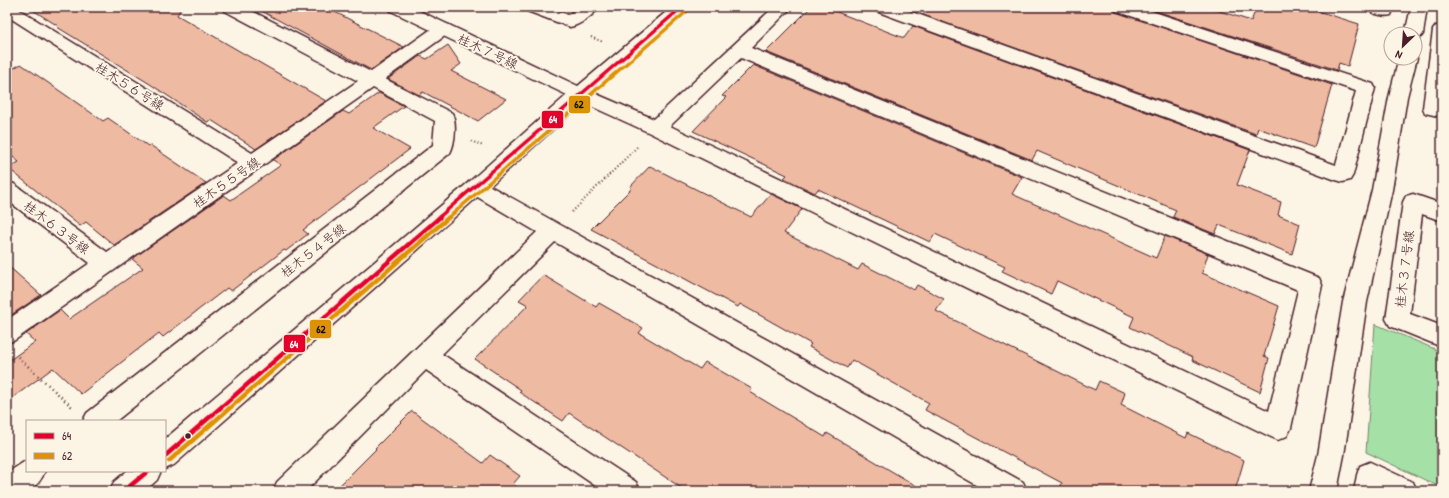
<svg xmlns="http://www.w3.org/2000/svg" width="1449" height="498" font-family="'Patrick Hand','Klee One',sans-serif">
<rect width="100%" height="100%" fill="#fcf5e5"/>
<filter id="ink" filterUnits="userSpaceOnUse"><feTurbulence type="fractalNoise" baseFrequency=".025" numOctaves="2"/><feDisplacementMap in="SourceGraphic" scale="8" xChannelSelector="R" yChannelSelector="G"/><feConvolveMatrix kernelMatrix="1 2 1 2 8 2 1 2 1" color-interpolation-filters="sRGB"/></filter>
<g filter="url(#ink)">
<polygon fill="#a5e1a7" stroke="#788069" points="1375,324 1442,352 1442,488 1366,452"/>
<g fill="#efbaa2" stroke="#4a1f2b">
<polygon points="28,7 182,7 177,15 326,101 256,149 211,120 207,122 150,84 57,27 58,26"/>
<polygon points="254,7 325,7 404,47 371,70"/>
<polygon points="811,7 824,7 904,38 913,26 1250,150 1237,185 1281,202 1278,215 1300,224 1292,254 1219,225 1215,234 1173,217 1176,210 1037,151 1032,160 766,52"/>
<polygon points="930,7 1113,7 1116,12 1332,85 1314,148 1258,128 1256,134 923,15"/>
<polygon points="1144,7 1207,7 1251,21 1257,7 1305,7 1359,24 1348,66 1339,63 1337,70"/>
<polygon points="448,45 461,64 451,71 506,99 478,121 423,92 419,95 388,79 420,56 427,59"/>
<polygon points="21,64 103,121 108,118 148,146 150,145 206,183 114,245 86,222 80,226 8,168 19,162 7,152 7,72"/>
<polygon points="753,65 1022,177 1012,194 1156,258 1165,236 1208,254 1202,273 1279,306 1264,356 1269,358 1260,392 1192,360 1193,357 1130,327 1134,317 1057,281 1051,294 1002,271 1005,267 935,234 930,242 818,189 815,193 784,178 787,175 693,131 726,97 722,96"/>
<polygon points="379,93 404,106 373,128 410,149 303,230 308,234 286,251 284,250 231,291 227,288 163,337 159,333 81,394 53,368 7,402 7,362 35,342 26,334 60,310 69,319 143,268 132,259 224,195 231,200 281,165 273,160 343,111 349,114"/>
<polygon points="650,166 751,217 771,194 802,209 784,233 858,270 862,264 914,290 917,285 944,299 936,311 1095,390 1099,381 1125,393 1121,405 1186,438 1188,433 1244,460 1235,491 1059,491 1062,483 925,410 929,403 852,360 847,368 809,347 811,344 740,304 738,307 591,229 632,188 630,187"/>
<polygon points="7,265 41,295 8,317 7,316"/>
<polygon points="543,275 596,307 599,303 643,328 639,333 700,369 705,362 752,389 750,392 825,437 827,433 925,491 686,491 569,413 563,421 519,392 521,390 475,359 528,305 519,300"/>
<polygon points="412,411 483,463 490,455 520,476 513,484 522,491 334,491 376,449 375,448"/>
</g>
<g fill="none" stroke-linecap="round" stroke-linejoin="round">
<g stroke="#4a1f2b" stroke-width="3">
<g id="street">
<path d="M 7,7 L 15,7 L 252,153 L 358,81 L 225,11 L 223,7 L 244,7 L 371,72 L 437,25 L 443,24 L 449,25 L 452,29 L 449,33 L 385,79 L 452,113 C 457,122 455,144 450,153 L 116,421 L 83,421 L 87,413 L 433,145 L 435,121 L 373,88 L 15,340 L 7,343 L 7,320 L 90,263 L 7,200 L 7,181 L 14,184 L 107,252 L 238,163 L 7,16 Z"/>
<path d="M 525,7 L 548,7 L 568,15 L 580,7 L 599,7 C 594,15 580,25 570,27 L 527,11 Z"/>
<path d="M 774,7 L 792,7 L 751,48 L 1319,278 L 1322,285 L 1291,428 L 1287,436 L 1278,440 L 1269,436 L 650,133 L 573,98 L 571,94 L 573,90 L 580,88 L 587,90 L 654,119 ZM 741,58 L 1298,290 L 1269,411 L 670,126 Z"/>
<polygon points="874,7 898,7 1336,165 1356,91 1116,11 1114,7 1139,7 1373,84 1375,88 1353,175 1350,180 1343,182 1336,180 876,11"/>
<path d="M 1365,7 L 1394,7 L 1391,15 C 1383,17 1370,14 1365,7 Z"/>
<polygon points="1411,7 1427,7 1423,34 1420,38 1415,39 1415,34 1405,34"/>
<polygon points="1442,25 1442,117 1425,113 1423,108 1433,30 1436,26"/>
<polygon points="1415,55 1417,58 1407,97 1392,190 1367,302 1344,455 1337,491 1309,491 1318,455 1343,302 1372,190 1389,97 1399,58 1415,58"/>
<polygon points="476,179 483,182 1023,482 1027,491 987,491 555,242 442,354 636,482 640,491 603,491 426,370 306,491 273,491 277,482 537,232 469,192 466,187 469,182"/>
<polygon points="1413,194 1442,204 1442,221 1422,214 1410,314 1442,326 1442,347 1390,326 1386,319 1403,202 1406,196"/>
<path d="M 27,460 L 27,471 L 45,471 C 37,491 27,491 7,491 L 7,473 Z"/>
<polygon points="1370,462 1413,482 1417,491 1354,491 1357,475 1360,466"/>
</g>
</g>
<g stroke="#4a1f2b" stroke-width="3">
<g id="secondary">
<polygon points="389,7 411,7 578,86 672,7 690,7 483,192 174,465 165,469 165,439 469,182 567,95 391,11"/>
<polygon points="127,471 161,471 157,480 145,491 110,491 114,482"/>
</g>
</g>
<g stroke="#4a1f2b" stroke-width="2" stroke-dasharray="1 2.5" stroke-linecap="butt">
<polyline points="591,37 603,42"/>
<polyline points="471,141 483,146"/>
<polyline points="572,212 638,146"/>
</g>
<polyline stroke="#4a1f2b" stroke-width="2.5" stroke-dasharray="1 3.5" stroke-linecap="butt" points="18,357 72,407"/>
<use href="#street" fill="#fcf5e5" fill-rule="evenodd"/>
<use href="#secondary" fill="#fcf5e5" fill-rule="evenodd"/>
<g stroke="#fcf5e5" stroke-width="6">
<polyline id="bus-1-far1" points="438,218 682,7"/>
</g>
<g stroke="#fcf5e5" stroke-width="8">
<g id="bus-1">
<polyline points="165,456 440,217"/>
<polyline points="124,491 148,471"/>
</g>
</g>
<g stroke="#fcf5e5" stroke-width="6">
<polyline id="bus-2-far1" points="448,218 686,12"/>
</g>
<g stroke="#fcf5e5" stroke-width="8">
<polyline id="bus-2" points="169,461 449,217"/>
</g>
<use href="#bus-1-far1" stroke="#e4002b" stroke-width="3.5"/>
<use href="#bus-1" stroke="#e4002b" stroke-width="4.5"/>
<use href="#bus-2-far1" stroke="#dd9206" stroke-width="3.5"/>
<use href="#bus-2" stroke="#dd9206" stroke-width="4.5"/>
</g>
</g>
<circle fill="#4a1f2b" stroke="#fcf5e5" stroke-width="1.5" cx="188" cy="436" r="3.5"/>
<g text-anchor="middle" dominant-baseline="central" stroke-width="4" stroke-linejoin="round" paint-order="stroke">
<g font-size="13" fill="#4a1f2b" stroke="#fcf5e5">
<text transform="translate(488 51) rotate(25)">桂木７号線</text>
<text transform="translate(130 86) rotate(32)">桂木５６号線</text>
<text transform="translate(226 182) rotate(-35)">桂木５５号線</text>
<text transform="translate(57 227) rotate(37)">桂木６３号線</text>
<text transform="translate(313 250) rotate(-38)">桂木５４号線</text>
<text transform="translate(1404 269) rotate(-83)">桂木３７号線</text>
</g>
</g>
<g stroke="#fcf5e5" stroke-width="1.5">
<rect x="568" y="95" width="23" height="19" rx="4" fill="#dd9206"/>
<rect x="541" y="110" width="23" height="19" rx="4" fill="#e4002b"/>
<rect x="309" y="319" width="23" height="20" rx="4" fill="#dd9206"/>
<rect x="283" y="334" width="23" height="19" rx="4" fill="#e4002b"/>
</g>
<g font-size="11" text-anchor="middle" font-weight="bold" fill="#fff">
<text x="553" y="123">64</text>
<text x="294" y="348">64</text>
</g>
<g font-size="11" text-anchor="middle" font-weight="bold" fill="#111">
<text x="579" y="108">62</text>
<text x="321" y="333">62</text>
</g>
<rect width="1449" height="498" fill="none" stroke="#fcf5e5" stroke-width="24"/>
<rect x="12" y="12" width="1425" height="474" fill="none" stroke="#4a1f2b" stroke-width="1.5" filter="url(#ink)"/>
<rect x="26" y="420" width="140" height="52" fill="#fcf5e5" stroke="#b59f9b"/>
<rect x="34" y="433" width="20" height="6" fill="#e4002b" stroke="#b59f9b"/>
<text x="62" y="440" font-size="12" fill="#4a1f2b">64</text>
<rect x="34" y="453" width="20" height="6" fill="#dd9206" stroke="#b59f9b"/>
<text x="62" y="460" font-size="12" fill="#4a1f2b">62</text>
<g transform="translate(1403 46) rotate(205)"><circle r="19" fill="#fcf5e5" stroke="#b59f9b"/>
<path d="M0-3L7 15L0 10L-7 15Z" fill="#4a1f2b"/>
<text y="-6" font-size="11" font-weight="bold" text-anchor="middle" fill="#4a1f2b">N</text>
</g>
</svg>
